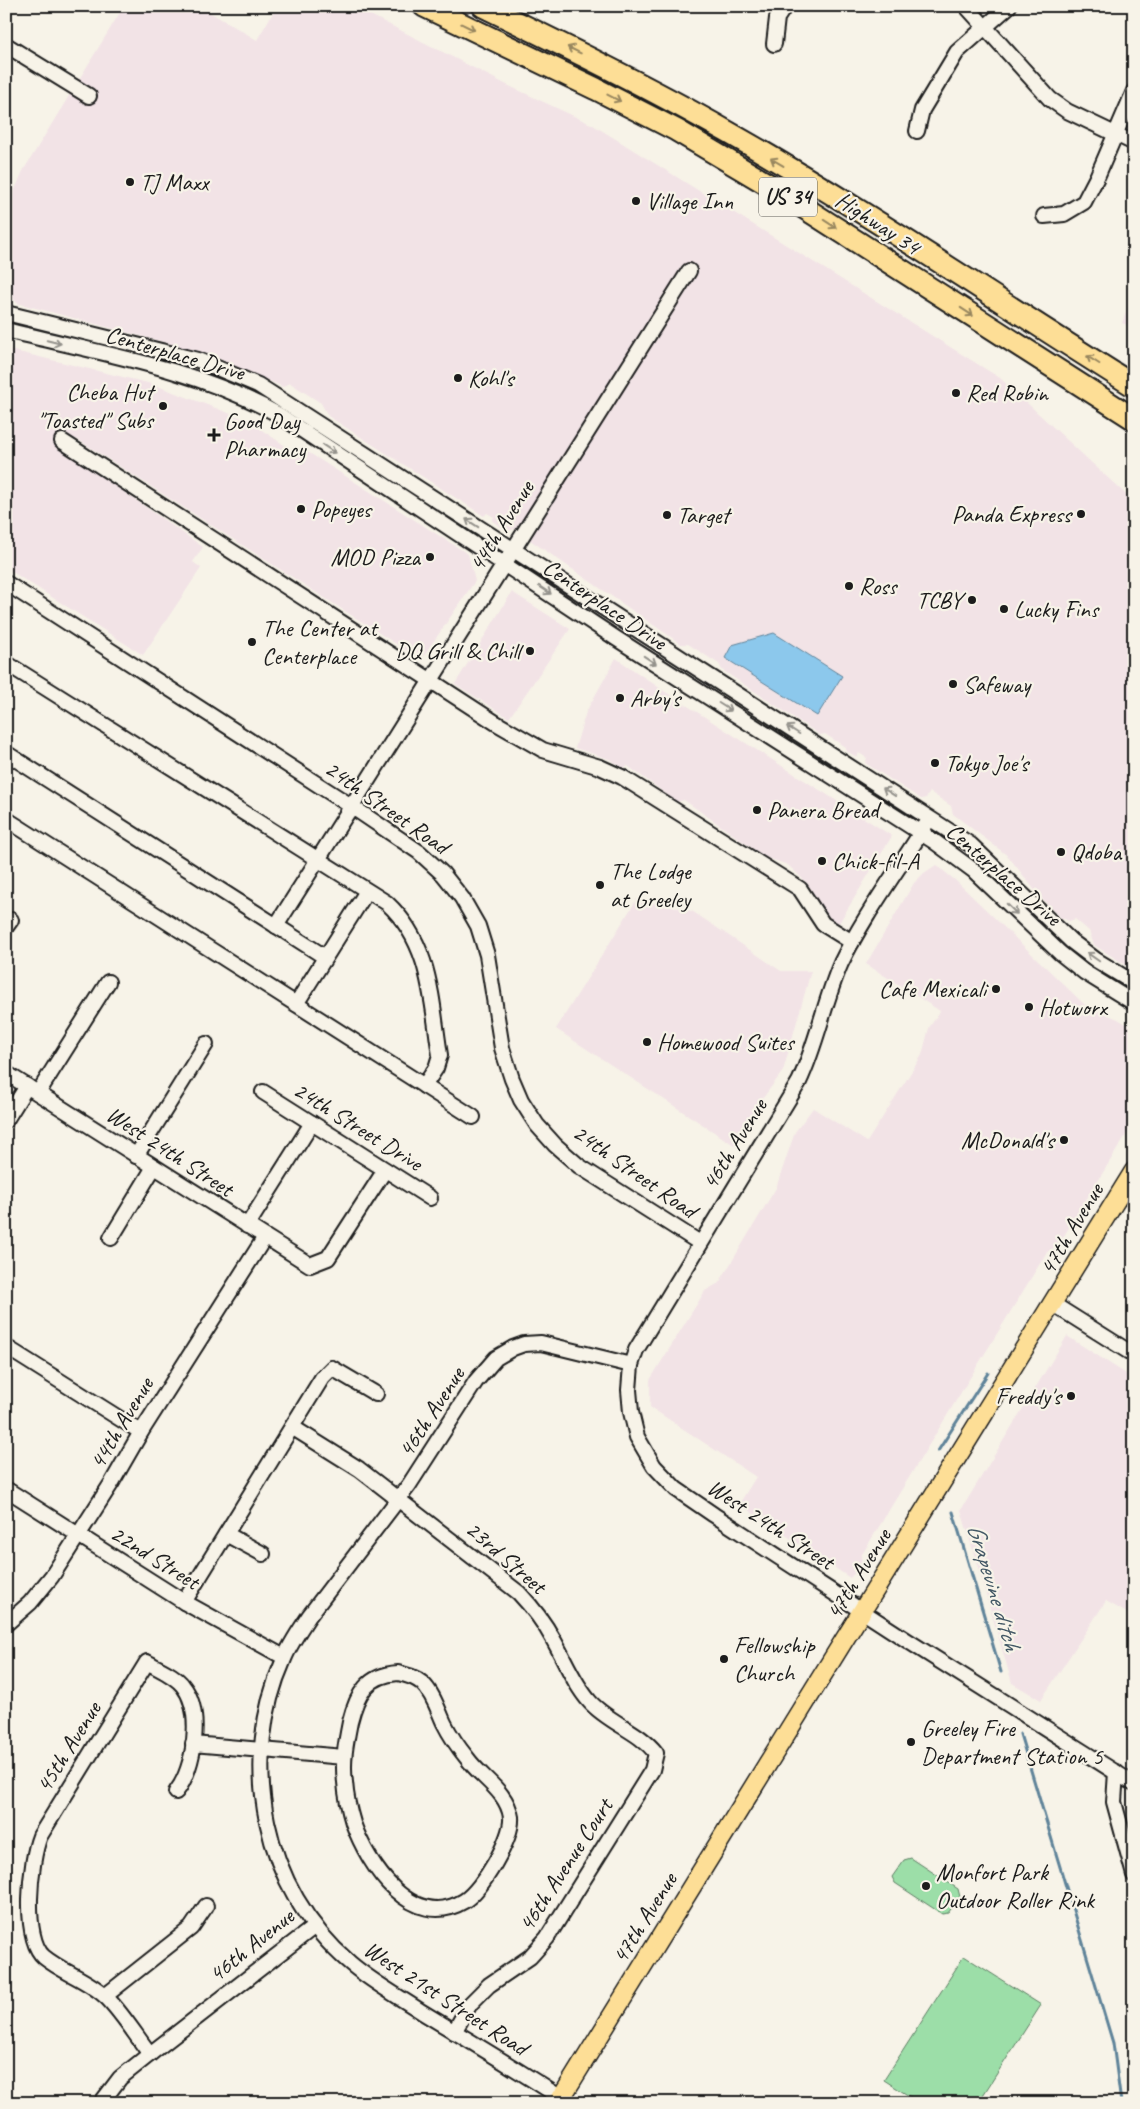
<svg xmlns="http://www.w3.org/2000/svg" width="1140" height="2109" font-family="Caveat,sans-serif">
<rect width="100%" height="100%" fill="#f7f3e8"/>
<filter id="ink" filterUnits="userSpaceOnUse"><feTurbulence type="fractalNoise" baseFrequency=".02" numOctaves="2"/><feDisplacementMap in="SourceGraphic" scale="10" xChannelSelector="R" yChannelSelector="G"/><feConvolveMatrix kernelMatrix="1 2 1 2 8 2 1 2 1" color-interpolation-filters="sRGB"/></filter>
<g filter="url(#ink)">
<g fill="#f2e3e6">
<polygon points="124,6 199,6 257,40 277,6 353,6 505,84 593,125 1000,378 1134,502 1134,970 1094,945 1089,931 1075,919 1069,921 1060,917 1040,897 1008,856 953,814 951,806 930,792 926,798 921,799 865,763 867,758 859,753 857,757 846,751 845,747 825,734 820,735 722,670 719,664 688,644 681,644 514,529 508,531 492,521 494,517 487,513 484,516 328,416 321,403 290,383 283,387 208,354 17,303 10,295 6,294 6,210 23,171"/>
<polygon points="1134,292 1134,328 1122,323"/>
<polygon points="6,349 152,384 247,420 290,449 303,449 468,554 475,581 421,660 77,439 74,457 203,547 193,562 201,568 143,655 6,568"/>
<polygon points="512,592 570,629 509,718 455,684"/>
<polygon points="616,658 664,691 892,836 839,923 832,920 826,913 807,883 788,865 765,857 684,800 677,802 628,766 623,768 609,759 575,748 586,712"/>
<polygon points="936,865 955,880 1085,1005 1118,1019 1134,1029 1134,1122 1057,1247 1047,1252 861,1556 862,1565 850,1578 739,1504 756,1477 650,1407 650,1380 705,1291 719,1283 776,1188 795,1132 813,1108 867,1142 922,1055 929,1028 940,1011 866,964 914,883 924,873"/>
<polygon points="637,899 692,911 781,971 811,971 783,1071 760,1102 761,1108 737,1147 556,1029"/>
<polygon points="1067,1336 1134,1379 1134,1452 1130,1479 1131,1489 1134,1491 1134,1617 1106,1601 1041,1700 1012,1683 961,1510"/>
</g>
<g fill="#9cdea8" stroke="#5c7d62">
<polygon points="911,1858 958,1889 960,1897 948,1913 942,1914 895,1883 892,1877 904,1860"/>
<polygon points="964,1956 1041,2005 978,2103 920,2103 884,2080"/>
</g>
<polygon fill="#8cc8ec" stroke="#5f8399" points="774,633 842,676 817,716 725,658 732,645"/>
<g fill="none" stroke-linecap="round" stroke-linejoin="round">
<g stroke="#5f8399" stroke-width="3">
<polyline points="938,1451 988,1373"/>
<polyline points="953,1512 1001,1672"/>
<polyline points="1020,1734 1113,2043 1121,2103"/>
</g>
<g stroke="#1c1c1c" stroke-width="18">
<g id="minor">
<polyline points="966,6 1050,99 1067,111 1134,143"/>
<polyline points="774,44 777,18 785,6"/>
<polyline points="6,45 89,96"/>
<polyline points="917,131 922,110 957,52 1009,6"/>
<polyline points="1044,216 1064,214 1084,202 1097,177 1134,91"/>
<polyline points="6,313 198,360 258,385 971,845 1071,941 1096,960 1134,983"/>
<path d="M 6,330 C 98,353 196,368 279,415 L 617,639 L 935,842 L 973,870 L 1060,953 L 1084,972 L 1134,1003"/>
<polyline points="62,441 496,723 543,750 600,767 622,777 800,889 823,924 852,942"/>
<polyline points="6,583 351,806 419,852 443,874 462,898 478,926 487,955 502,1048 512,1079 521,1100 537,1125 555,1145 579,1166 700,1243"/>
<path d="M 6,663 L 387,903 C 431,944 431,998 440,1055 L 436,1068 L 424,1086"/>
<polyline points="6,753 325,957"/>
<polyline points="6,819 473,1117"/>
<path d="M 925,826 C 898,870 863,917 841,963 C 824,1002 817,1044 799,1082 L 636,1350 L 631,1365 L 629,1390 L 631,1412 L 637,1437 L 654,1466 L 676,1489 L 714,1515 L 908,1641 L 1134,1784"/>
<polyline points="276,926 689,271"/>
<polyline points="6,927 11,920"/>
<polyline points="296,1004 367,891"/>
<polyline points="6,1073 310,1265 328,1258 385,1170"/>
<polyline points="263,1092 430,1198"/>
<polyline points="38,1093 108,982"/>
<polyline points="6,1120 27,1086"/>
<polyline points="136,1156 206,1044"/>
<polyline points="247,1226 312,1123"/>
<polyline points="111,1238 154,1167"/>
<polyline points="1053,1304 1134,1355"/>
<polyline points="6,1347 141,1432"/>
<path d="M 292,1427 L 359,1469 L 519,1593 C 533,1608 544,1622 553,1639 C 565,1660 574,1684 590,1702 C 609,1723 639,1731 656,1753 L 652,1770 L 547,1938 L 530,1957 L 489,1985 L 470,2004 L 454,2032"/>
<polyline points="6,1489 184,1602 284,1657"/>
<polyline points="226,1534 263,1554"/>
<polyline points="184,1602 322,1378 332,1368 376,1394"/>
<polyline points="6,1624 30,1603 52,1576 111,1484 141,1432 265,1237"/>
<path d="M 398,1673 C 407,1675 415,1677 422,1683 C 433,1693 438,1710 444,1723 C 450,1735 458,1747 467,1758 C 481,1778 507,1791 511,1817 C 513,1838 482,1890 464,1901 C 412,1932 368,1865 353,1823 C 349,1810 346,1796 345,1782 C 342,1762 346,1742 350,1722 C 357,1694 367,1675 398,1673 Z"/>
<polyline points="193,1744 344,1757"/>
<polyline points="1116,1772 1114,1802 1134,1875"/>
<polyline points="105,1996 191,1928 206,1906"/>
<path d="M 150,2054 C 137,2037 120,2010 105,1996 C 88,1980 62,1972 44,1957 C 22,1938 30,1861 40,1836 L 147,1662 C 159,1669 175,1675 183,1686 C 203,1711 195,1768 176,1792"/>
<path d="M 561,2098 C 515,2068 468,2040 422,2012 C 398,1996 372,1982 350,1963 C 263,1889 238,1762 284,1659 C 290,1644 300,1630 309,1616 L 409,1485 L 476,1381 L 496,1358 L 513,1348 L 524,1344 L 541,1343 L 631,1365"/>
<polyline points="101,2103 120,2078 150,2054 315,1926"/>
</g>
</g>
<g stroke="#1c1c1c" stroke-width="21">
<polyline id="major" points="558,2103 1134,1171"/>
</g>
<g stroke="#1c1c1c" stroke-width="25">
<g id="highway">
<polyline points="424,6 596,89 676,130 767,184 1134,419"/>
<path d="M 483,6 C 565,46 647,86 726,131 C 865,210 998,301 1134,386"/>
</g>
</g>
<use href="#minor" stroke="#f7f3e8" stroke-width="14"/>
<use href="#major" stroke="#fdde96" stroke-width="18"/>
<use href="#highway" stroke="#fdde96" stroke-width="21"/>
</g>
<defs><path id="oneway-shaft" d="M-6 0H5M1.5-3L5.5 0L1.5 3" fill="none" stroke-width="1.6" stroke-linecap="round" stroke-linejoin="round" transform="scale(1.25)"/></defs>
<g stroke="#98875f">
<use href="#oneway-shaft" transform="translate(468 27) rotate(26)"/>
<use href="#oneway-shaft" transform="translate(574 50) rotate(-154)"/>
<use href="#oneway-shaft" transform="translate(614 98) rotate(27)"/>
<use href="#oneway-shaft" transform="translate(777 162) rotate(-149)"/>
<use href="#oneway-shaft" transform="translate(830 224) rotate(33)"/>
<use href="#oneway-shaft" transform="translate(967 312) rotate(33)"/>
<use href="#oneway-shaft" transform="translate(1093 360) rotate(-148)"/>
</g>
<g stroke="#94928c">
<use href="#oneway-shaft" transform="translate(54 342) rotate(14)"/>
<use href="#oneway-shaft" transform="translate(329 449) rotate(34)"/>
<use href="#oneway-shaft" transform="translate(472 523) rotate(-147)"/>
<use href="#oneway-shaft" transform="translate(545 590) rotate(34)"/>
<use href="#oneway-shaft" transform="translate(650 660) rotate(33)"/>
<use href="#oneway-shaft" transform="translate(725 707) rotate(32)"/>
<use href="#oneway-shaft" transform="translate(793 730) rotate(-148)"/>
<use href="#oneway-shaft" transform="translate(889 792) rotate(-147)"/>
<use href="#oneway-shaft" transform="translate(1012 909) rotate(45)"/>
<use href="#oneway-shaft" transform="translate(1093 957) rotate(-145)"/>
</g>
</g>
<g fill="#1c1c1c" stroke="#f7f3e8" stroke-width="2">
<circle cx="130" cy="182" r="5"/>
<circle cx="636" cy="201" r="5"/>
<circle cx="458" cy="378" r="5"/>
<circle cx="956" cy="393" r="5"/>
<circle cx="163" cy="406" r="5"/>
<path d="M211.5 427.5h5v5h5v5h-5v5h-5v-5h-5v-5h5z"/>
<circle cx="301" cy="509" r="5"/>
<circle cx="1081" cy="514" r="5"/>
<circle cx="667" cy="515" r="5"/>
<circle cx="430" cy="557" r="5"/>
<circle cx="849" cy="586" r="5"/>
<circle cx="972" cy="600" r="5"/>
<circle cx="1004" cy="609" r="5"/>
<circle cx="252" cy="642" r="5"/>
<circle cx="530" cy="651" r="5"/>
<circle cx="953" cy="684" r="5"/>
<circle cx="620" cy="698" r="5"/>
<circle cx="935" cy="763" r="5"/>
<circle cx="757" cy="810" r="5"/>
<circle cx="1061" cy="852" r="5"/>
<circle cx="822" cy="861" r="5"/>
<circle cx="600" cy="885" r="5"/>
<circle cx="996" cy="989" r="5"/>
<circle cx="1029" cy="1007" r="5"/>
<circle cx="647" cy="1042" r="5"/>
<circle cx="1064" cy="1140" r="5"/>
<circle cx="1071" cy="1396" r="5"/>
<circle cx="724" cy="1659" r="5"/>
<circle cx="911" cy="1742" r="5"/>
<circle cx="926" cy="1886" r="5"/>
</g>
<g text-anchor="middle" dominant-baseline="central" stroke-width="4.5" stroke-linejoin="round" paint-order="stroke">
<rect fill="#f7f3e8" stroke="#5e5c59" stroke-width="1" x="759" y="177.5" width="58" height="39" rx="4"/>
<g font-size="22" font-weight="bold" fill="#1c1c1c">
<text x="788" y="197">US 34</text>
</g>
<g font-size="24" fill="#1c1c1c" stroke="#f7f3e8" text-anchor="start">
<text x="140" y="182">TJ Maxx</text>
<text x="646" y="201">Village Inn</text>
<text x="468" y="378">Kohl's</text>
<text x="153" y="392" text-anchor="end">Cheba Hut<tspan x="153" dy="28">"Toasted" Subs</tspan></text>
<text x="966" y="393">Red Robin</text>
<text x="224" y="421">Good Day<tspan x="224" dy="28">Pharmacy</tspan></text>
<text x="311" y="509">Popeyes</text>
<text x="1071" y="514" text-anchor="end">Panda Express</text>
<text x="677" y="515">Target</text>
<text x="420" y="557" text-anchor="end">MOD Pizza</text>
<text x="859" y="586">Ross</text>
<text x="962" y="600" text-anchor="end">TCBY</text>
<text x="1014" y="609">Lucky Fins</text>
<text x="262" y="628">The Center at<tspan x="262" dy="28">Centerplace</tspan></text>
<text x="520" y="651" text-anchor="end">DQ Grill &amp; Chill</text>
<text x="963" y="684">Safeway</text>
<text x="630" y="698">Arby's</text>
<text x="945" y="763">Tokyo Joe's</text>
<text x="767" y="810">Panera Bread</text>
<text x="1071" y="852">Qdoba</text>
<text x="832" y="861">Chick-fil-A</text>
<text x="610" y="871">The Lodge<tspan x="610" dy="28">at Greeley</tspan></text>
<text x="986" y="989" text-anchor="end">Cafe Mexicali</text>
<text x="1039" y="1007">Hotworx</text>
<text x="657" y="1042">Homewood Suites</text>
<text x="1054" y="1140" text-anchor="end">McDonald's</text>
<text x="1061" y="1396" text-anchor="end">Freddy's</text>
<text x="734" y="1645">Fellowship<tspan x="734" dy="28">Church</tspan></text>
<text x="921" y="1728">Greeley Fire<tspan x="921" dy="28">Department Station 5</tspan></text>
<text x="936" y="1872">Monfort Park<tspan x="936" dy="28">Outdoor Roller Rink</tspan></text>
</g>
<g font-size="24" fill="#1c1c1c" stroke="#f7f3e8">
<text transform="translate(878 223) rotate(33)">Highway 34</text>
<text transform="translate(175 353) rotate(16)">Centerplace Drive</text>
<text transform="translate(501 526) rotate(-58)">44th Avenue</text>
<text transform="translate(605 604) rotate(34)">Centerplace Drive</text>
<text transform="translate(387 807) rotate(35)">24th Street Road</text>
<text transform="translate(1004 874) rotate(41)">Centerplace Drive</text>
<text transform="translate(358 1126) rotate(32)">24th Street Drive</text>
<text transform="translate(734 1144) rotate(-58)">46th Avenue</text>
<text transform="translate(170 1151) rotate(33)">West 24th Street</text>
<text transform="translate(635 1171) rotate(35)">24th Street Road</text>
<text transform="translate(1071 1229) rotate(-59)">47th Avenue</text>
<text transform="translate(431 1412) rotate(-57)">46th Avenue</text>
<text transform="translate(121 1423) rotate(-59)">44th Avenue</text>
<text transform="translate(771 1524) rotate(33)">West 24th Street</text>
<text transform="translate(155 1557) rotate(32)">22nd Street</text>
<text transform="translate(506 1557) rotate(41)">23rd Street</text>
<text transform="translate(858 1574) rotate(-58)">47th Avenue</text>
<text transform="translate(68 1747) rotate(-58)">45th Avenue</text>
<text transform="translate(565 1865) rotate(-57)">46th Avenue Court</text>
<text transform="translate(644 1918) rotate(-58)">47th Avenue</text>
<text transform="translate(251 1945) rotate(-39)">46th Avenue</text>
<text transform="translate(446 1998) rotate(33)">West 21st Street Road</text>
</g>
<g font-size="25" font-style="italic" fill="#435865" stroke="#f7f3e8">
<text transform="translate(994 1587) rotate(73)">Grapevine ditch</text>
</g>
</g>
<rect width="1140" height="2109" fill="none" stroke="#f7f3e8" stroke-width="25"/>
<rect x="12" y="12" width="1115" height="2084" fill="none" stroke="#1c1c1c" stroke-width="2" filter="url(#ink)"/>
</svg>
